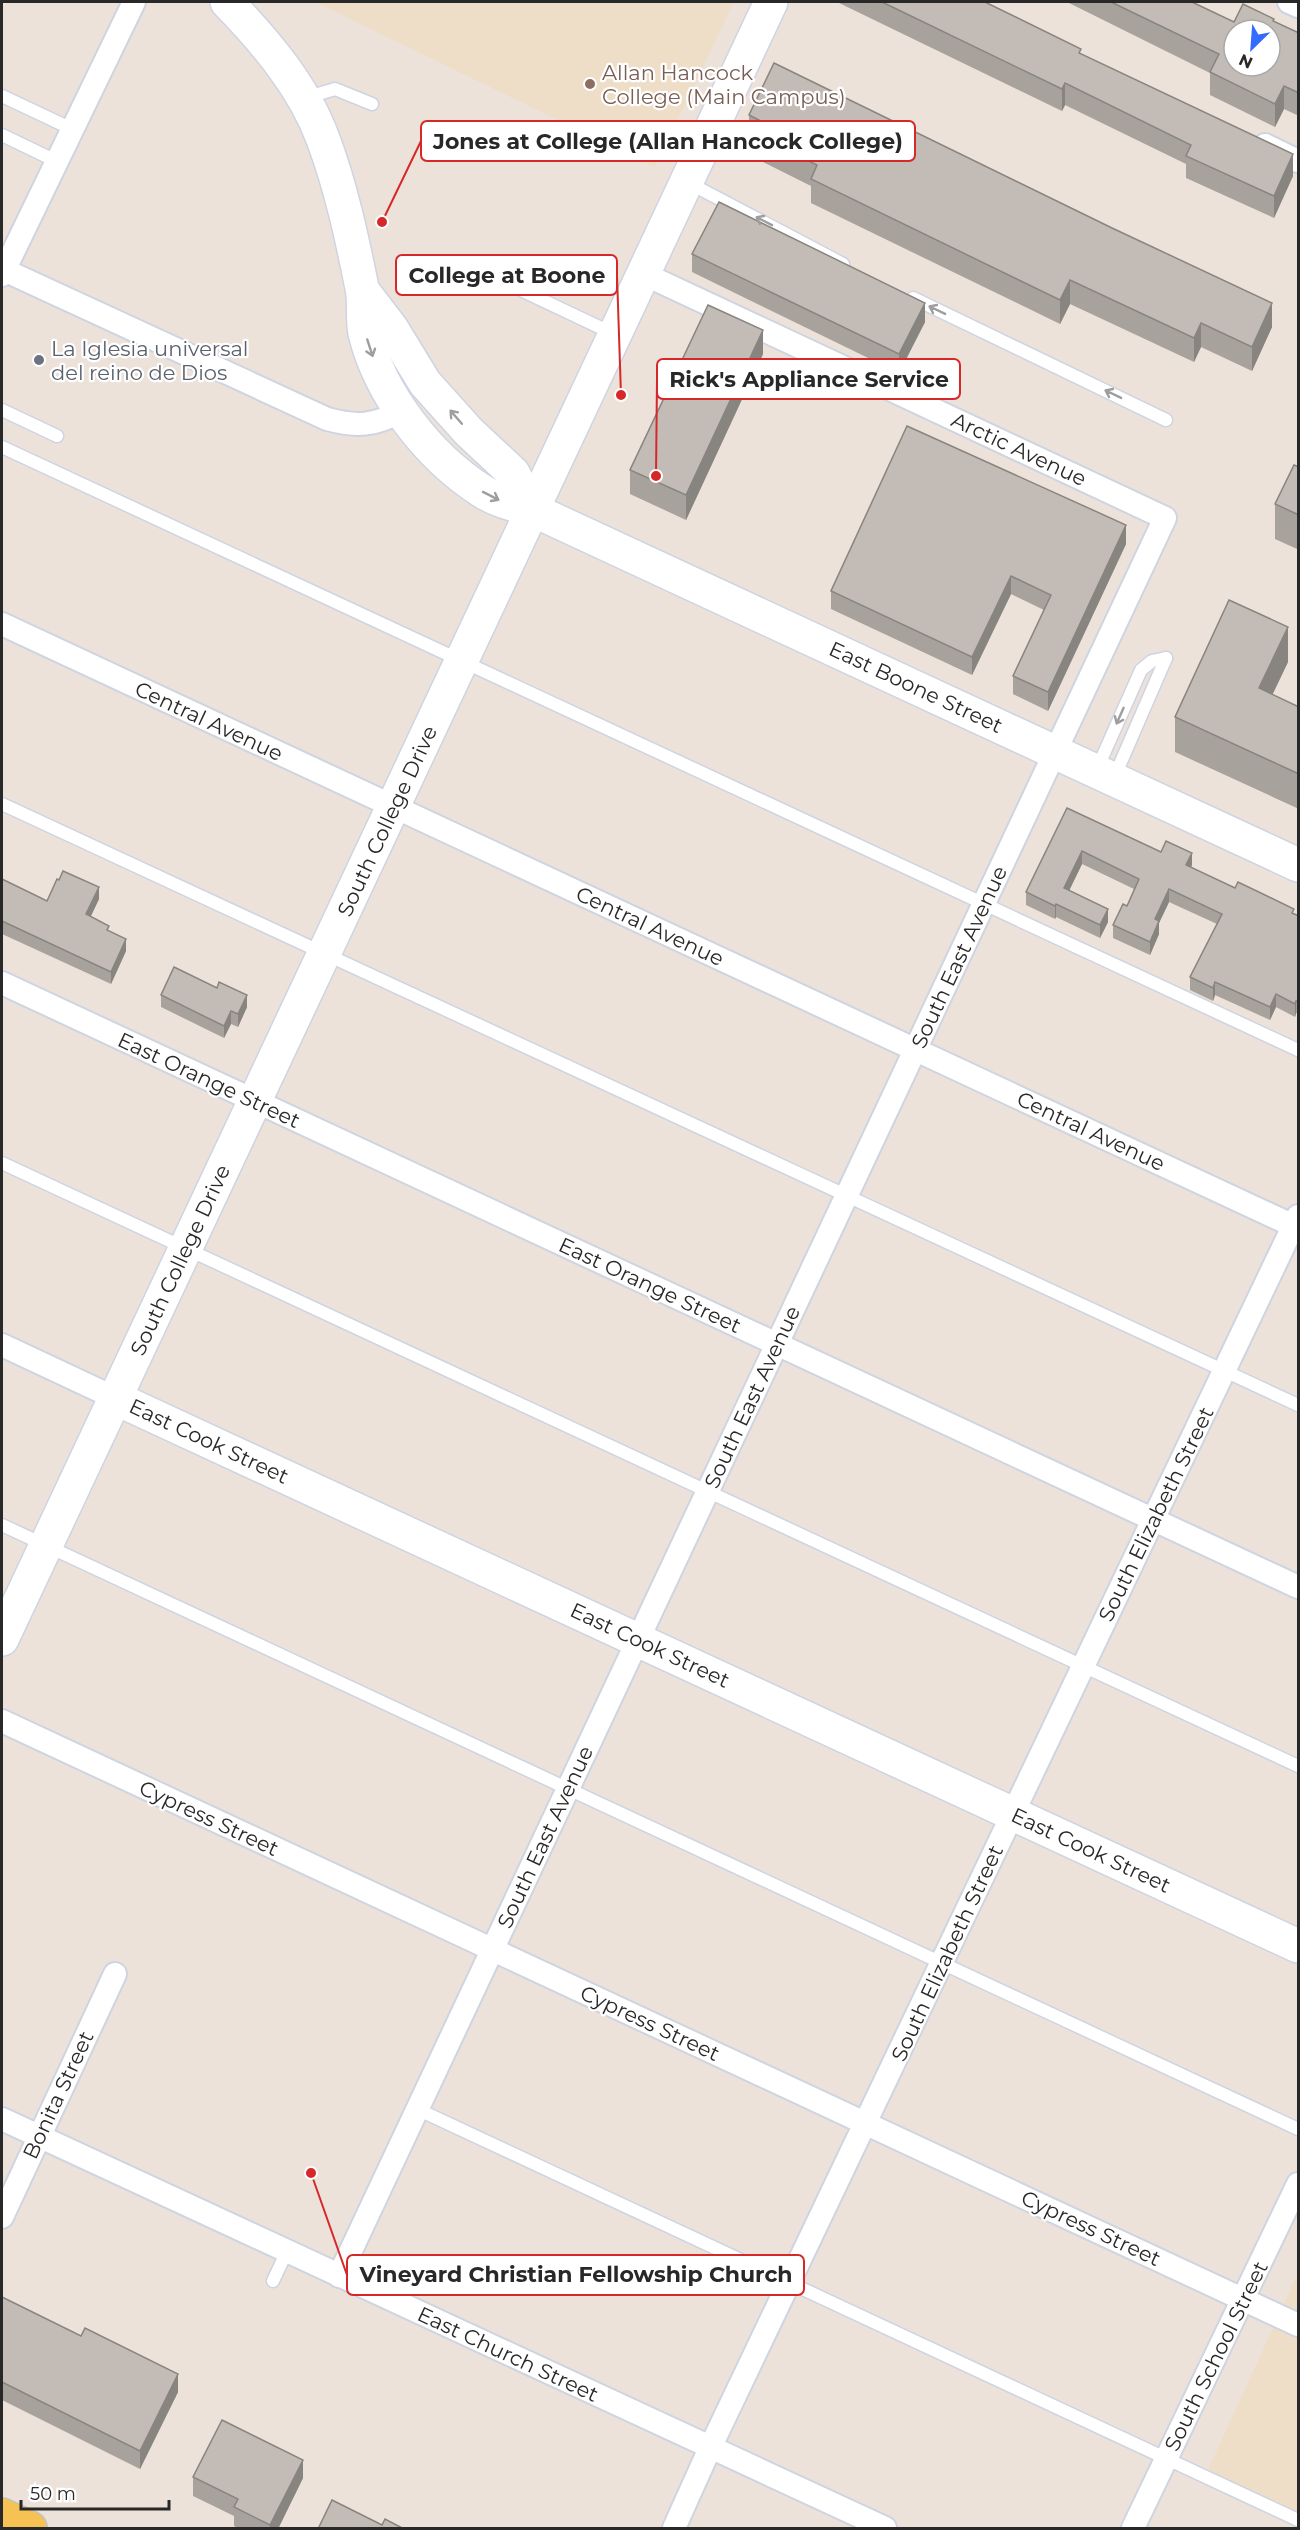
<svg xmlns="http://www.w3.org/2000/svg" width="1300" height="2530" font-family="Montserrat,sans-serif">
<rect width="100%" height="100%" fill="#ece2d9"/>
<g fill="#eedec7">
<polygon points="315,2 734,2 655,167"/>
<polygon points="1298,2273 1298,2512 1208,2470"/>
</g>
<g fill="none" stroke-linecap="round" stroke-linejoin="round">
<g stroke="#ced4e2" stroke-width="15">
<g id="lane">
<polyline points="2,96 72,129"/>
<polyline points="305,98 335,89 372,104"/>
<polyline points="2,135 56,161"/>
<polyline points="689,183 843,264"/>
<polyline points="470,266 614,334"/>
<polyline points="913,298 1166,420"/>
<polyline points="2,410 57,436"/>
<polyline points="2,447 1298,1050"/>
<polyline points="1097,769 1141,670 1152,661 1166,658"/>
<polyline points="1114,778 1166,658"/>
<polyline points="2,804 1298,1405"/>
<polyline points="2,1163 1298,1766"/>
<polyline points="2,1525 1298,2129"/>
<polyline points="417,2109 1298,2520"/>
<polyline points="273,2281 287,2251"/>
</g>
</g>
<g stroke="#ced4e2" stroke-width="26">
<g id="street">
<polyline points="1289,2 1298,6"/>
<polyline points="1265,145 1298,161"/>
<path d="M 2,269 L 327,419 C 357,427 374,426 402,411"/>
<polyline points="2,275 134,2"/>
<polyline points="2,624 1298,1228"/>
<polyline points="2,983 1298,1587"/>
<polyline points="2,1345 115,1398"/>
<polyline points="2,1721 1298,2325"/>
<polyline points="2,2119 885,2528"/>
<polyline points="2,2217 115,1974"/>
<polyline points="339,2276 1165,518 644,274"/>
<polyline points="674,2528 710,2448 1298,1216"/>
<polyline points="1133,2528 1298,2184"/>
</g>
</g>
<g stroke="#ced4e2" stroke-width="36">
<g id="secondary">
<path d="M 227,2 C 265,41 304,87 323,139 C 341,187 352,238 362,288 C 365,303 362,319 365,333 C 380,395 429,457 482,491 C 497,501 515,505 533,510 L 1298,865"/>
<polyline points="363,291 392,329 425,383 469,432 513,473 533,510"/>
<polyline points="115,1398 1298,1946"/>
<polyline points="2,1639 771,2"/>
</g>
</g>
<g stroke="#c3c3c3" stroke-width="36">
<polyline id="primary" points="2,2515 30,2528"/>
</g>
<use href="#lane" stroke="#fff" stroke-width="12"/>
<use href="#street" stroke="#fff" stroke-width="22"/>
<use href="#secondary" stroke="#fff" stroke-width="33"/>
<use href="#primary" stroke="#f6c254" stroke-width="33"/>
</g>
<g fill="#a8a29d">
<polygon points="837,2 985,2 1081,54 1293,176 1274,218 1186,178 1186,164 1065,105 1062,111"/>
<polygon points="1069,2 1192,2 1234,22 1274,21 1299,33 1299,116 1284,109 1275,127 1210,95 1210,73 1069,3"/>
<polygon points="749,115 1272,327 1252,371 1201,347 1194,362 1070,304 1060,324 811,203 811,186 753,157 753,141 749,139"/>
<polygon points="692,254 925,322 899,373 692,272"/>
<polygon points="763,354 686,520 630,494 630,470"/>
<polygon points="1299,467 1299,574 1297,573 1297,549 1275,539 1275,504"/>
<polygon points="1126,544 1048,711 1013,694 1013,676 1044,610 1011,594 972,675 831,609 831,591"/>
<polygon points="1288,662 1272,695 1299,707 1299,809 1175,752 1175,717"/>
<polygon points="1067,808 1161,852 1192,865 1191,867 1235,888 1299,916 1299,1014 1296,1013 1295,1017 1276,1007 1270,1020 1215,995 1213,1001 1190,990 1190,977 1217,924 1169,902 1159,923 1159,934 1150,955 1113,938 1113,925 1127,906 1134,889 1082,864 1069,891 1108,922 1100,938 1056,917 1055,919 1026,905 1026,892"/>
<polygon points="2,874 3,880 47,901 99,899 91,916 109,931 126,951 111,984 2,934"/>
<polygon points="161,995 247,1007 238,1027 231,1024 224,1038 161,1007"/>
<polygon points="2,2297 178,2392 140,2469 2,2400"/>
<polygon points="193,2477 303,2478 278,2529 240,2529 234,2526 234,2516 193,2496"/>
</g>
<g fill="#88847f">
<polygon points="1065,83 1065,105 1062,111 1062,89"/>
<polygon points="1284,86 1284,109 1275,127 1275,104"/>
<polygon points="1293,154 1293,176 1274,218 1274,196"/>
<polygon points="1070,280 1070,304 1060,324 1060,300"/>
<polygon points="925,303 925,322 899,373 899,354"/>
<polygon points="1272,303 1272,327 1252,371 1252,347"/>
<polygon points="1201,323 1201,347 1194,362 1194,338"/>
<polygon points="763,330 763,354 686,520 686,495"/>
<polygon points="1126,525 1126,544 1048,711 1048,692"/>
<polygon points="1011,576 1011,594 972,675 972,657"/>
<polygon points="1288,627 1288,662 1259,723 1259,688"/>
<polygon points="1082,851 1082,864 1064,901 1064,888"/>
<polygon points="1192,853 1192,865 1186,878 1186,865"/>
<polygon points="99,887 99,899 86,926 86,914"/>
<polygon points="1169,889 1169,902 1159,923 1159,934 1150,955 1150,942 1155,919"/>
<polygon points="1056,904 1056,917 1055,919 1055,906"/>
<polygon points="1108,909 1108,922 1100,938 1100,925"/>
<polygon points="126,939 126,951 111,984 111,972"/>
<polygon points="1215,982 1215,995 1213,1001 1213,988"/>
<polygon points="1276,994 1276,1007 1270,1020 1270,1007"/>
<polygon points="247,995 247,1007 238,1027 238,1014"/>
<polygon points="1296,1001 1296,1013 1295,1017 1295,1004"/>
<polygon points="231,1011 231,1024 224,1038 224,1026"/>
<polygon points="178,2374 178,2392 140,2469 140,2451"/>
<polygon points="303,2460 303,2478 278,2529 270,2529 270,2525"/>
</g>
<g fill="#c3bcb6" stroke="#88847f" stroke-width="1.5" fill-rule="evenodd">
<polygon points="882,2 985,2 1081,49 1079,53 1293,154 1274,196 1186,156 1191,145 1065,83 1062,89"/>
<path d="M 1111,2 L 1192,2 L 1234,22 L 1243,4 L 1274,19 L 1273,21 L 1299,33 L 1299,93 L 1284,86 L 1275,104 L 1210,72 L 1219,54 ZM 1234,30 L 1270,30 L 1270,66 L 1234,66 Z"/>
<polygon points="774,63 1112,228 1272,303 1252,347 1201,323 1194,338 1070,280 1060,300 811,179 817,165 753,133 759,120 749,115"/>
<polygon points="719,202 925,303 899,354 692,254"/>
<polygon points="708,305 763,330 686,495 630,470"/>
<polygon points="907,426 1126,525 1048,692 1013,676 1051,595 1011,576 972,657 831,591"/>
<polygon points="1294,465 1299,467 1299,515 1275,504"/>
<polygon points="1229,600 1288,627 1259,688 1299,707 1299,774 1175,717"/>
<polygon points="1067,808 1161,852 1166,841 1192,853 1186,865 1235,888 1238,882 1294,909 1292,913 1299,916 1299,1002 1296,1001 1295,1004 1276,994 1270,1007 1215,982 1213,988 1190,977 1222,914 1169,889 1155,919 1159,921 1150,942 1113,925 1123,904 1127,906 1139,879 1082,851 1064,888 1108,909 1100,925 1056,904 1055,906 1026,892"/>
<polygon points="63,871 99,887 86,914 109,926 107,930 126,939 111,972 2,921 2,879 47,901 57,879 59,880"/>
<polygon points="174,967 217,988 219,982 247,995 238,1014 231,1011 224,1026 161,995"/>
<polygon points="2,2297 81,2336 85,2328 178,2374 140,2451 2,2382"/>
<polygon points="222,2420 303,2460 270,2525 234,2507 238,2499 193,2477"/>
<polygon points="332,2500 382,2525 385,2519 404,2529 318,2529"/>
</g>
<defs><path id="oneway-shaft" d="M-6 0H5M1.5-3L5.5 0L1.5 3" fill="none" stroke-width="1.6" stroke-linecap="round" stroke-linejoin="round" transform="scale(1.5)"/></defs>
<g stroke="#9e9e9e">
<use href="#oneway-shaft" transform="translate(764 221) rotate(-153)"/>
<use href="#oneway-shaft" transform="translate(937 310) rotate(-154)"/>
<use href="#oneway-shaft" transform="translate(370 348) rotate(72)"/>
<use href="#oneway-shaft" transform="translate(1113 394) rotate(-154)"/>
<use href="#oneway-shaft" transform="translate(456 417) rotate(-131)"/>
<use href="#oneway-shaft" transform="translate(491 496) rotate(27)"/>
<use href="#oneway-shaft" transform="translate(1120 716) rotate(114)"/>
</g>
<circle fill="#8d6e63" stroke="#fff" stroke-width="2" cx="590" cy="84" r="6"/>
<circle fill="#6b7280" stroke="#fff" stroke-width="2" cx="39" cy="360" r="6"/>
<g text-anchor="middle" dominant-baseline="central" stroke-width="4.5" stroke-linejoin="round" paint-order="stroke">
<g font-size="21" fill="#785e54" stroke="#fff" text-anchor="start">
<text x="602" y="72">Allan Hancock<tspan x="602" dy="24">College (Main Campus)</tspan></text>
</g>
<g font-size="21" fill="#5b616d" stroke="#fff" text-anchor="start">
<text x="51" y="348">La Iglesia universal<tspan x="51" dy="24">del reino de Dios</tspan></text>
</g>
<g font-size="21" fill="#282828" stroke="#fff">
<text transform="translate(1019 449) rotate(25)">Arctic Avenue</text>
<text transform="translate(916 687) rotate(25)">East Boone Street</text>
<text transform="translate(209 721) rotate(25)">Central Avenue</text>
<text transform="translate(387 821) rotate(-65)">South College Drive</text>
<text transform="translate(650 926) rotate(25)">Central Avenue</text>
<text transform="translate(959 957) rotate(-65)">South East Avenue</text>
<text transform="translate(209 1080) rotate(25)">East Orange Street</text>
<text transform="translate(1091 1131) rotate(25)">Central Avenue</text>
<text transform="translate(180 1260) rotate(-65)">South College Drive</text>
<text transform="translate(650 1285) rotate(25)">East Orange Street</text>
<text transform="translate(752 1397) rotate(-65)">South East Avenue</text>
<text transform="translate(209 1441) rotate(25)">East Cook Street</text>
<text transform="translate(1156 1514) rotate(-64)">South Elizabeth Street</text>
<text transform="translate(650 1645) rotate(25)">East Cook Street</text>
<text transform="translate(209 1818) rotate(25)">Cypress Street</text>
<text transform="translate(545 1837) rotate(-65)">South East Avenue</text>
<text transform="translate(1091 1850) rotate(25)">East Cook Street</text>
<text transform="translate(947 1953) rotate(-65)">South Elizabeth Street</text>
<text transform="translate(650 2023) rotate(25)">Cypress Street</text>
<text transform="translate(58 2095) rotate(-65)">Bonita Street</text>
<text transform="translate(1091 2228) rotate(25)">Cypress Street</text>
<text transform="translate(508 2354) rotate(25)">East Church Street</text>
<text transform="translate(1216 2356) rotate(-64)">South School Street</text>
</g>
</g>
<path fill="none" stroke="#d62828" stroke-width="2" d="M382 222L421 141M621 395L617 275M656 476L657 379M311 2173L347 2275"/>
<g fill="#d62828" stroke="#fff" stroke-width="2">
<circle cx="382" cy="222" r="6"/>
<circle cx="621" cy="395" r="6"/>
<circle cx="656" cy="476" r="6"/>
<circle cx="311" cy="2173" r="6"/>
</g>
<g fill="#fff" stroke="#d62828" stroke-width="2">
<rect x="421" y="121" width="494" height="40" rx="6"/>
<rect x="396" y="255" width="221" height="40" rx="6"/>
<rect x="657" y="359" width="303" height="40" rx="6"/>
<rect x="347" y="2255" width="457" height="40" rx="6"/>
</g>
<g font-size="22" text-anchor="middle" font-weight="bold" fill="#282828">
<text x="668" y="149">Jones at College (Allan Hancock College)</text>
<text x="507" y="283">College at Boone</text>
<text x="809" y="387">Rick's Appliance Service</text>
<text x="576" y="2282">Vineyard Christian Fellowship Church</text>
</g>
<rect width="1300" height="2530" fill="none" stroke="#282828" stroke-width="6"/>
<g transform="translate(1252 48) rotate(205)"><circle r="28" fill="#ffffff" stroke="#a9a9a9" stroke-width="1.5"/>
<path d="M0-4.5L10 22L0 15L-10 22Z" fill="#336bff"/>
<text y="-9" font-size="16" font-weight="bold" text-anchor="middle" fill="#282828">N</text>
</g>
<path d="M21 2500v9h148v-9" fill="none" stroke="#282828" stroke-width="3"/>
<text x="30" y="2500" font-size="18" fill="#282828" stroke="#ffffff" stroke-width="4.5" paint-order="stroke">50 m</text>
</svg>
